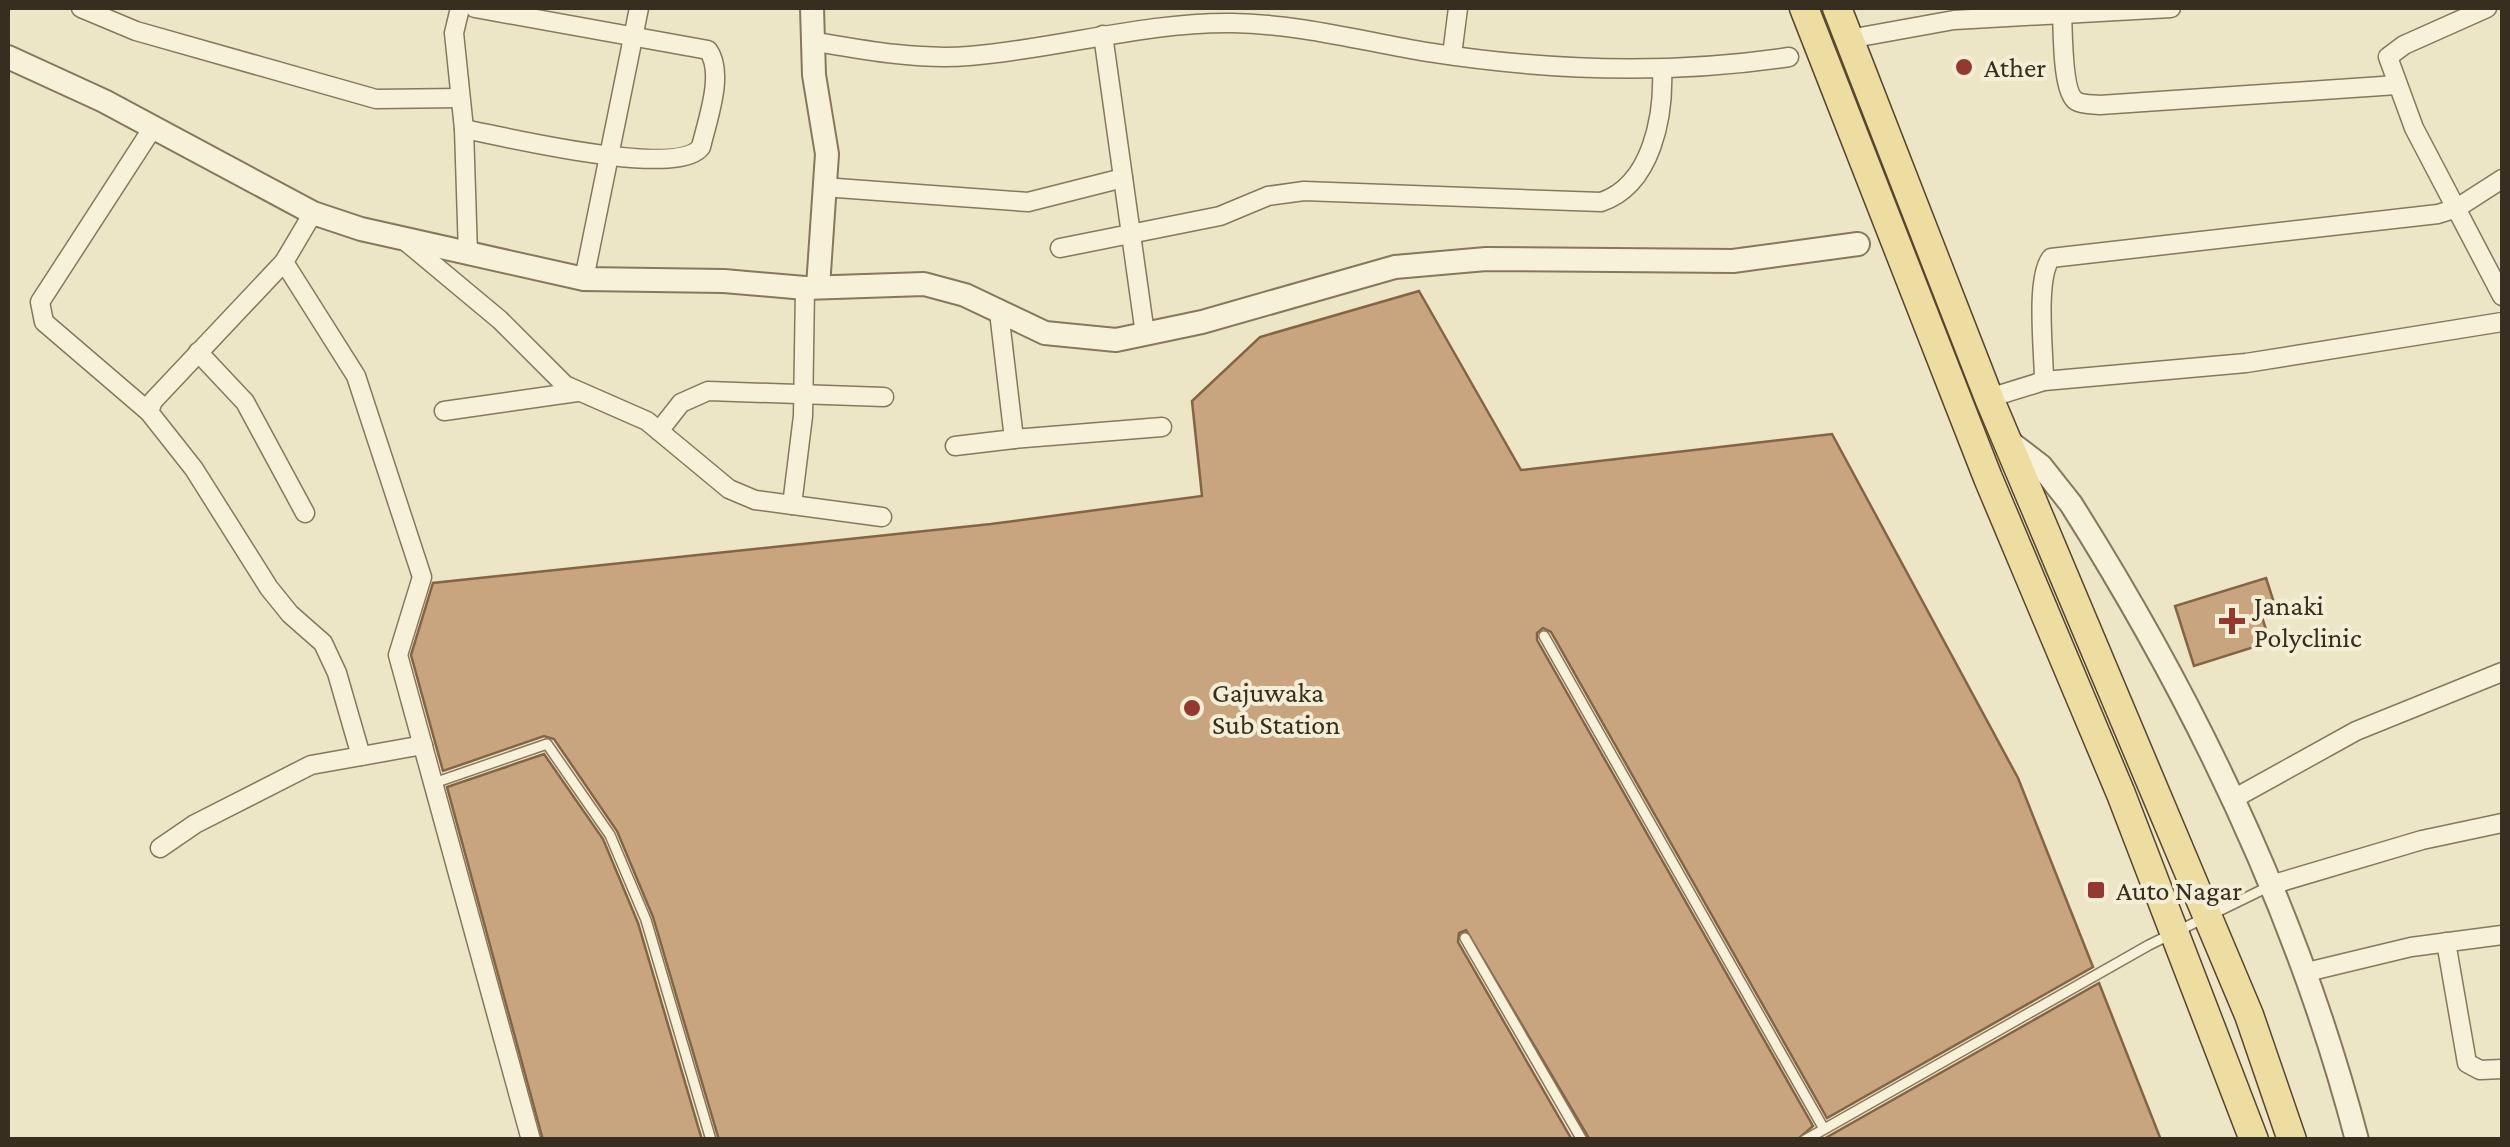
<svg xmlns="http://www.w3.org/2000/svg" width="2510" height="1147" font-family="'Crimson Pro',serif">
<rect width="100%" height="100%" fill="#ece5c6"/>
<g fill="#c8a57e" stroke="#856444" stroke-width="2.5">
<polygon points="1419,291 1521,470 1832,434 2018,778 2093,967 1827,1118 1551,632 1543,628 1537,633 1537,640 1813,1126 1797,1140 1590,1140 1466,930 1459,933 1458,942 1572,1140 719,1140 653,917 617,831 554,739 544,736 443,771 411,655 433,583 991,524 1202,496 1192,401 1260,337"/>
<polygon points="2266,578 2276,609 2261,614 2270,642 2194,666 2175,606"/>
<polygon points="544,754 603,839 638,923 702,1140 543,1140 447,787"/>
<polygon points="2099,983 2161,1140 1822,1140"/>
</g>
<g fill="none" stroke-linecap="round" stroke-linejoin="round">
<g stroke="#87775d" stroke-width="12">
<g id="service">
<polyline points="1544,636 1824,1129"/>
<polyline points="434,783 547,744 610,835 646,920 711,1140"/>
<polyline points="1465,938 1582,1140"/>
<polyline points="1805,1140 2149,945 2268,887"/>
</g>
</g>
<g stroke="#87775d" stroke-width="21">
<g id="minor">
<polyline points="81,8 136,31 376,99 460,98"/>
<polyline points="460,8 454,33 464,129 468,254"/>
<polyline points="2487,8 2404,45 2388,57 2414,128 2502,296"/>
<path d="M 2062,13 C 2063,31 2062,92 2076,101 C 2082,105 2093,104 2100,105 L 2397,85"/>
<polyline points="1103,35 1145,334"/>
<polyline points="1849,39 1954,20 2171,8"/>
<path d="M 811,41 C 864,50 916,60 969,56 C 1058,49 1143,22 1232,23 C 1299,24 1362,41 1427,52 C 1548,71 1669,75 1789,57"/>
<polyline points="1452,55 1458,8"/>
<path d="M 464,129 C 506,137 677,179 701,147 C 707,121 725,73 708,50 L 475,8"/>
<polyline points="823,187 1028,202 1123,178"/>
<polyline points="313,213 284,262 356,376 422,577 398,655 531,1140"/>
<polyline points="404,240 500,320 565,385 647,421 729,489 755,500 882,517"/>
<path d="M 1060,248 L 1220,216 L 1268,196 L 1304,191 L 1601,202 C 1652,185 1664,116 1662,69"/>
<polyline points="284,262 153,401 149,412 194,469 269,588 290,614 323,643 337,673 361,756"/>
<polyline points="584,279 639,8"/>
<polyline points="198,352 245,402 305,513"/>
<path d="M 2044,381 C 2044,352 2035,279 2051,258 L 2438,214 L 2457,208 L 2502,179"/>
<polyline points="1989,398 2044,381 2246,363 2502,322"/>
<polyline points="444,411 577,392"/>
<polyline points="149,412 44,322 40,302 152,129"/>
<polyline points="659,431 681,403 708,391 884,397"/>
<polyline points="1014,439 1162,427"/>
<polyline points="955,446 1014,439 999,312"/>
<polyline points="792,505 803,416 805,288"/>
<polyline points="2235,798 2356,731 2502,672"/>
<polyline points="160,848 195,824 311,765 423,745"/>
<polyline points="2274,884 2422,840 2502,823"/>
<polyline points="2446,942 2467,1063 2480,1070 2502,1069"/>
<polyline points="2307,972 2411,947 2502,935"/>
</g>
</g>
<g stroke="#87775d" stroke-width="26">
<g id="tertiary">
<polyline points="812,8 814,75 827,154 818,287"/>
<polyline points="8,57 104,101 313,213 361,229 584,279 724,281 805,288 924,284 965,295 1045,333 1116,340 1202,322 1395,267 1486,259 1733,261 1858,244"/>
<path d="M 2007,440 L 2041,466 L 2071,504 C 2196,702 2298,913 2357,1140"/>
</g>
</g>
<g stroke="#554531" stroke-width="31">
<g id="primary">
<polyline points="1804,8 1988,478 2121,794 2254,1140"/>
<polyline points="1837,8 1989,398 2249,1015 2292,1140"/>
</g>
</g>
<use href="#service" stroke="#f7f1d9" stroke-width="9"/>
<use href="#minor" stroke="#f7f1d9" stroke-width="18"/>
<use href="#tertiary" stroke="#f7f1d9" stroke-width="22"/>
<use href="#primary" stroke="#eddda0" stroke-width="28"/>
</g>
<g fill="#933930" stroke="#f4eed6" stroke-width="4">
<circle cx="1964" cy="67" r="10"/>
<path d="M2227 606h10v10h10v10h-10v10h-10v-10h-10v-10h10z"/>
<circle cx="1192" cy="708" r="10"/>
<rect x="2086" y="880" width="20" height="20" rx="5"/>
</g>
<g text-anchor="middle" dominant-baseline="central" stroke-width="8" stroke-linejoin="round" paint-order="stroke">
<g font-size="28" fill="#382e20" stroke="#f4eed6" text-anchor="start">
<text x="1984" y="67">Ather</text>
<text x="2254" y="605">Janaki<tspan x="2254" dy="32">Polyclinic</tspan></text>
<text x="1212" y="692">Gajuwaka<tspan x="1212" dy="32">Sub Station</tspan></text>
<text x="2116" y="890">Auto Nagar</text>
</g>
</g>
<rect width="2510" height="1147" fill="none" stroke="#382e20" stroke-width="20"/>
</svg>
